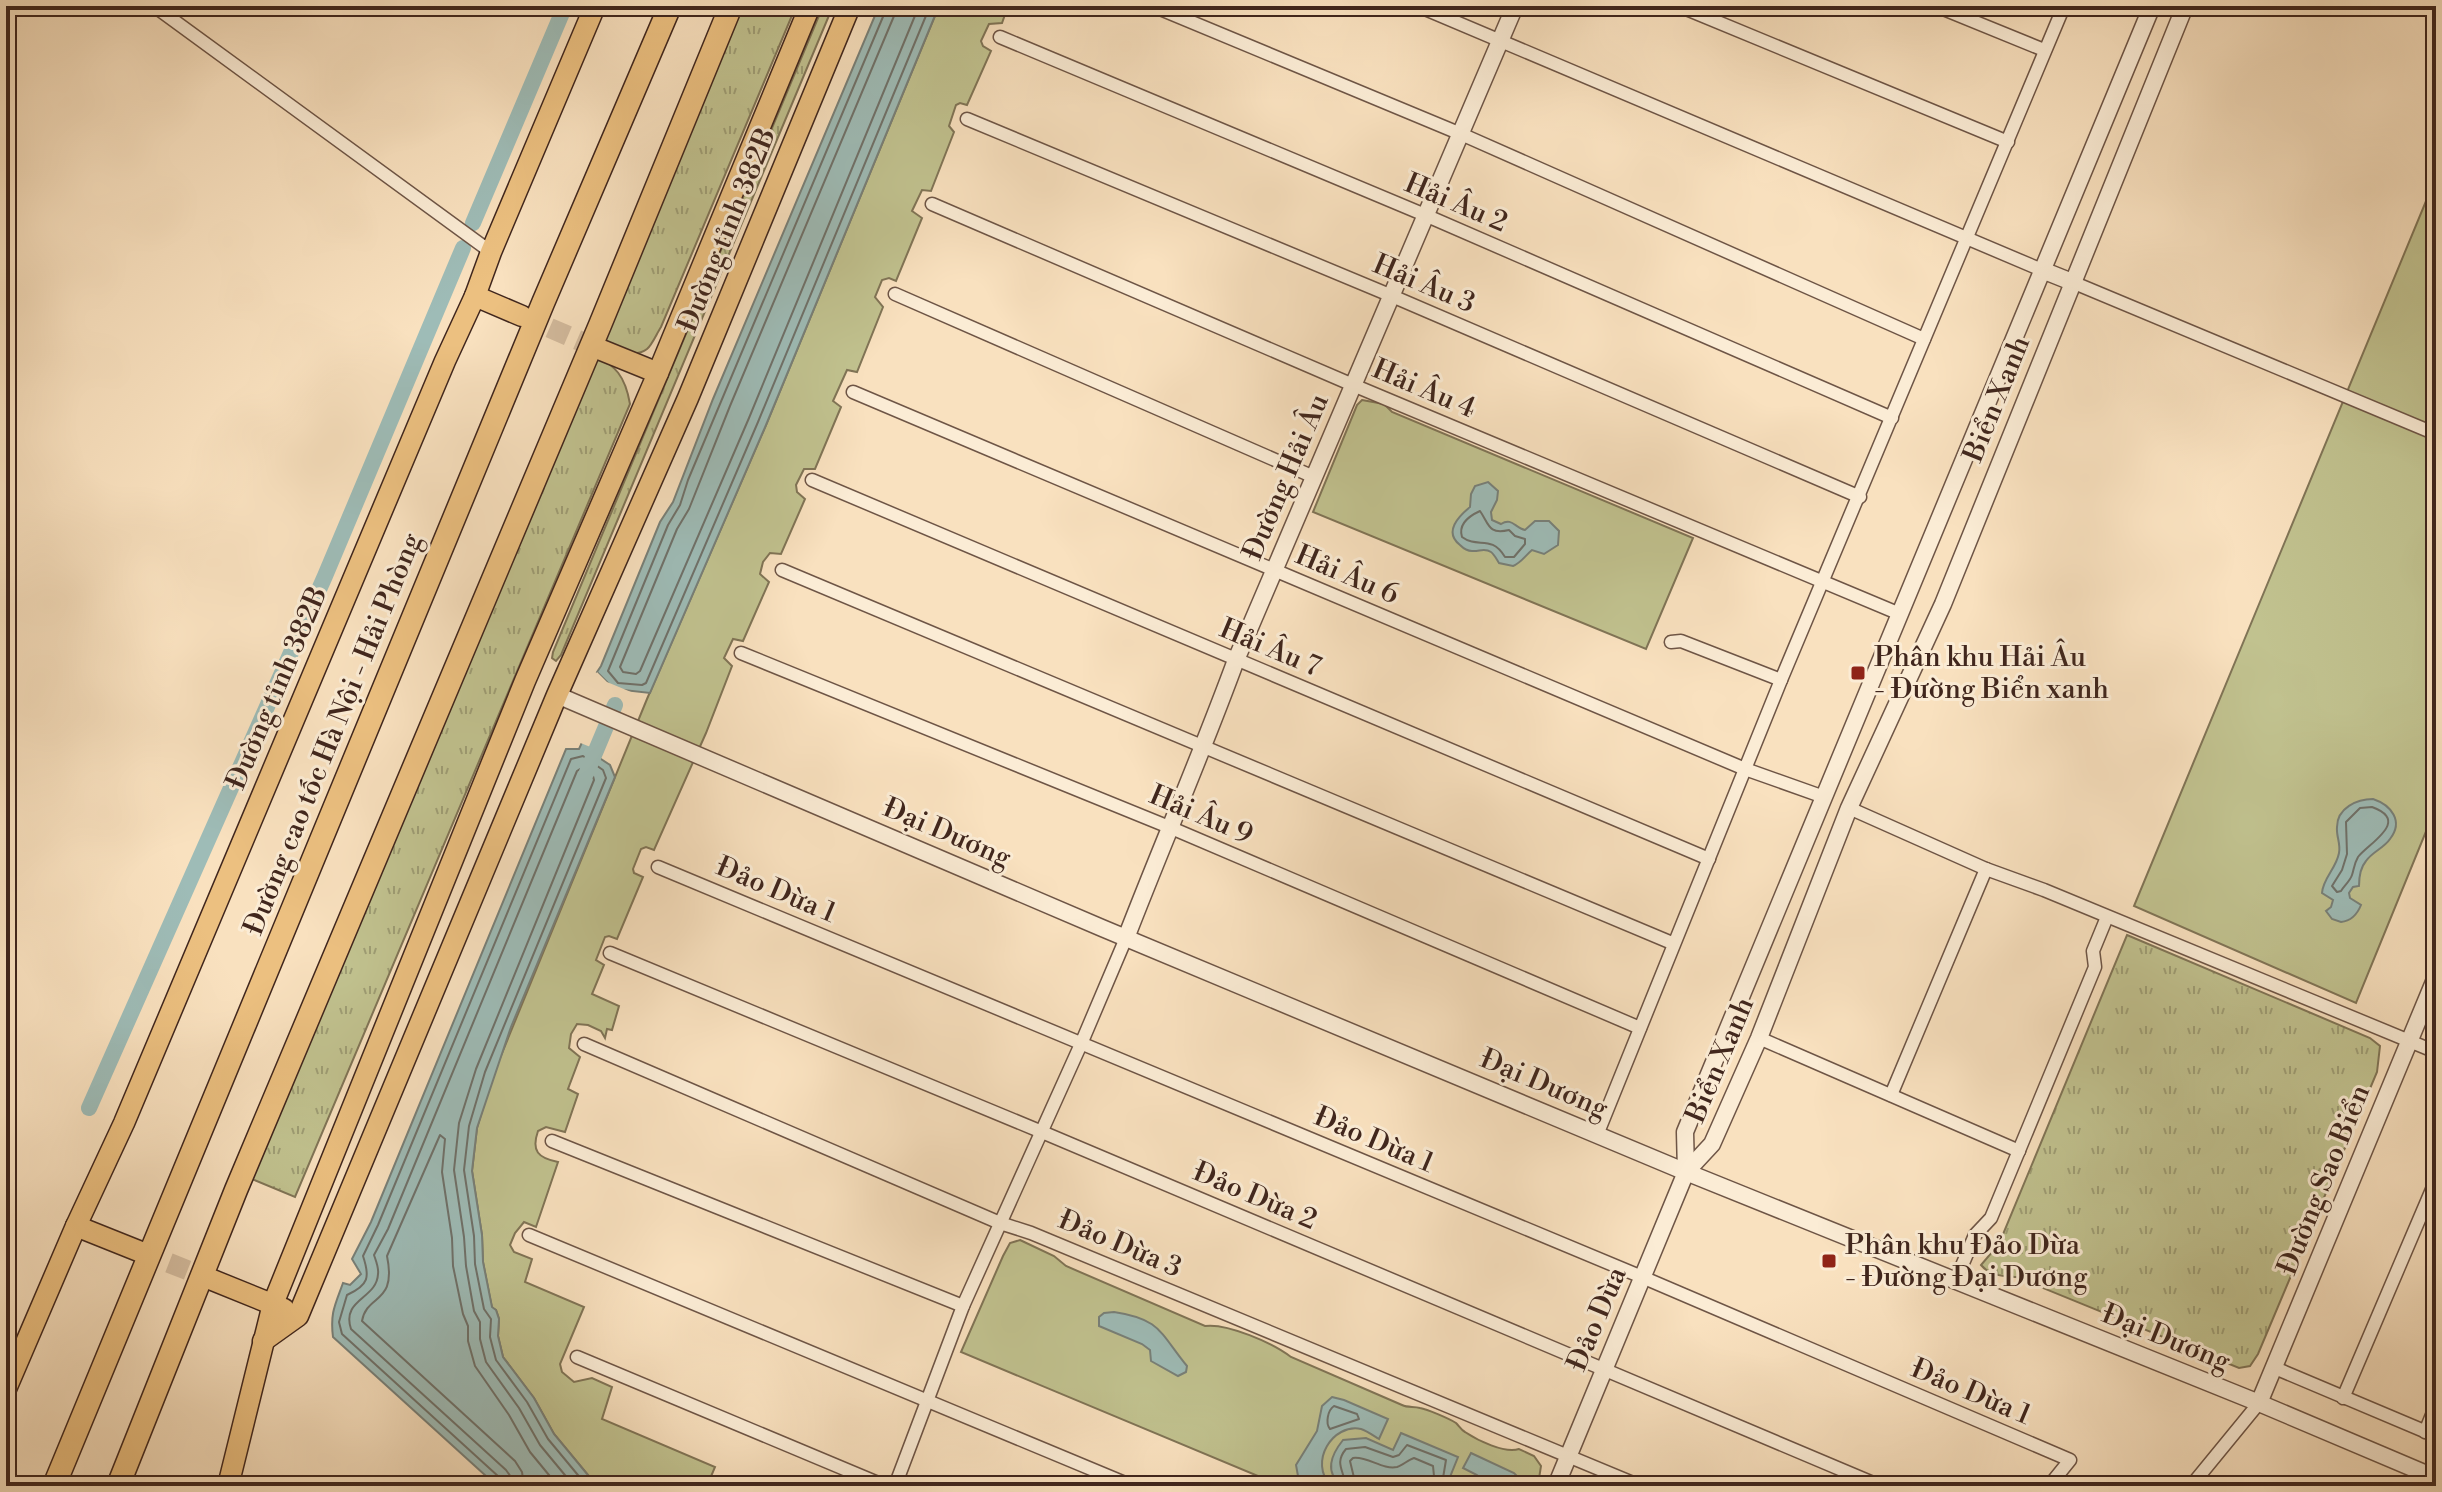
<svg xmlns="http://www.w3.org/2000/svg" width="2442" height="1492" font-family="'Libre Bodoni',serif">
<defs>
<pattern id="grass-tufts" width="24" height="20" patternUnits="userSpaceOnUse" patternTransform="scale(2)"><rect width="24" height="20" fill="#c1c28f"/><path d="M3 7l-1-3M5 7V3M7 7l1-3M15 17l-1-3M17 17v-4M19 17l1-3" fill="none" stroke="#9e9d74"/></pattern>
</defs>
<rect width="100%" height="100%" fill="#f9e1bf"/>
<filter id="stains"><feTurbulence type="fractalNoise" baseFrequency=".0025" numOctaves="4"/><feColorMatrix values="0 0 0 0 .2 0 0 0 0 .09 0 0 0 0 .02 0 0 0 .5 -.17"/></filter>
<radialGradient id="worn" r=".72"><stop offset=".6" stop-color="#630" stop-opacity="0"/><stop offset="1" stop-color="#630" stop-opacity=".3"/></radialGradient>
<g fill="url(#grass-tufts)" stroke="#807456" stroke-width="2">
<path d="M 742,6 L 796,6 L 661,327 C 657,333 652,345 647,349 C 633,360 609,347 596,342 Z"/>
<polygon points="823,6 833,6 561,655 556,661 552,658 553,652"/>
<path d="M 592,352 C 616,367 625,375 630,404 L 295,1197 L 247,1177 Z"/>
<path d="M 2127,935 L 2370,1038 L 2380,1046 L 2377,1072 L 2258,1354 L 2250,1366 L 2239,1368 L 2016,1277 C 2003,1276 1990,1276 1981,1265 L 1999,1244 Z"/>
</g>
<g fill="#c1c28f" stroke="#807456" stroke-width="2">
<path d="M 939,6 L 1008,6 L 1002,23 L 989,24 L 981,41 L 983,46 L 991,51 L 967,105 L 960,103 L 956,105 L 949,126 L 954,132 L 931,191 L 922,190 L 912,211 L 922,218 L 896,281 L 889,278 L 882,280 L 875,297 L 883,307 L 857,372 L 847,370 L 833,401 L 841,407 L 815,469 L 804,469 L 796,485 L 797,492 L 805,499 L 781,554 L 770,553 L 763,562 L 760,574 L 769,582 L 743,641 L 733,639 L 724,658 L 732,666 L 706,733 L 654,850 L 646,847 L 641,849 L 633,869 L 634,873 L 643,877 L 617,939 L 609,936 L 605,937 L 596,960 L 604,965 L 592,994 L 619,1006 L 612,1030 L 607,1029 L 605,1038 L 601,1031 L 588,1025 L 577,1024 L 571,1034 L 569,1048 L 580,1057 L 568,1089 L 578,1094 L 565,1132 L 546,1127 L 538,1131 C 531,1151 538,1158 558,1162 L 536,1227 L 524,1222 L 515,1233 L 510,1245 L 514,1252 L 532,1259 L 525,1282 L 584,1307 L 560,1364 L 562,1372 L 574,1382 L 592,1378 L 612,1387 L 602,1419 L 715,1467 L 707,1486 L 597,1486 L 554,1434 L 534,1398 L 503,1357 L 498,1336 L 499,1319 L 496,1310 L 492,1308 L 483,1262 L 482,1235 L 472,1171 L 477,1128 L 493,1075 L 647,699 L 766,425 Z"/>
<polygon points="2436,177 2436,807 2356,1003 2134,906"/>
<polygon points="1362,400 1384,404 1392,412 1693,538 1646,649 1313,512 1357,405"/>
<path d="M 1020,1240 L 1054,1256 L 1066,1266 L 1205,1326 C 1227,1323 1273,1343 1291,1357 L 1402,1405 C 1408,1408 1414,1406 1420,1408 C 1427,1409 1450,1419 1456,1423 C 1459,1426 1461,1430 1465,1432 C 1477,1440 1505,1454 1519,1449 L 1534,1456 L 1541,1466 L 1538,1485 L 1282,1486 L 961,1352 L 1003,1256 L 1010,1243 Z"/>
</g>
<g fill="#9ebcb7" stroke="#788079" stroke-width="2">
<path d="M 879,6 L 939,6 L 766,425 L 650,693 L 624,690 L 592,753 L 610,765 L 615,777 L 511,1027 L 477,1128 L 472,1171 L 482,1235 L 483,1262 L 492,1307 L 496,1310 L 499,1319 L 498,1336 L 503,1357 L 534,1398 L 554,1434 L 597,1486 L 497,1486 L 333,1337 C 330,1313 335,1305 343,1283 L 350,1285 L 361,1274 L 352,1259 L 371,1222 L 566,749 L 579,749 L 609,684 L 597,672 L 601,666 L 660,522 L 673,502 L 713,399 Z"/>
<path d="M 1488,482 L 1498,491 L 1497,500 L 1491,512 L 1492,520 L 1501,524 C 1512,517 1515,528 1525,530 L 1535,521 L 1549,521 L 1559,531 L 1558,545 L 1544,554 L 1532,550 C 1526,555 1521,563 1513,566 L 1499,563 C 1497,560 1494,554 1491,552 C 1484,547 1479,552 1472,551 C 1468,551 1463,548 1460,545 C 1443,532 1459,516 1470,507 L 1471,494 L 1475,486 Z"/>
<path d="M 2373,799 C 2391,805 2404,821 2390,839 C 2384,848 2372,852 2366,861 C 2360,868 2359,877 2359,886 L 2353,887 L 2349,893 L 2350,898 L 2361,905 C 2357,915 2351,921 2341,922 L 2332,919 L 2326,911 L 2331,907 L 2333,900 L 2322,893 C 2323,878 2336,869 2339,853 C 2341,844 2336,836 2337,827 C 2337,808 2357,799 2373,799 Z"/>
<path d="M 1114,1312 C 1161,1319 1160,1333 1187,1366 L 1186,1372 L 1178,1376 L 1151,1361 L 1150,1350 L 1142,1344 L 1099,1326 L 1099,1317 L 1104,1313 Z"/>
<path d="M 1332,1397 L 1344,1400 L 1388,1419 L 1379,1439 C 1374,1436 1367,1431 1361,1429 C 1333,1423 1308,1462 1331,1486 L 1305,1486 L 1298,1476 L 1296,1465 L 1317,1431 L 1322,1406 Z"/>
<path d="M 1401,1433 L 1458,1457 L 1450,1477 L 1472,1486 L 1342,1486 C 1324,1472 1331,1455 1343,1440 L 1366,1438 L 1393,1450 Z"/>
<polygon points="1471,1453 1514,1473 1517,1476 1516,1484 1521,1486 1488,1486 1477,1475 1463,1468"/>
</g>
<polygon fill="#f9e1bf" points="597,672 607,682 643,697 627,694 598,750 578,742 604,685 595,676"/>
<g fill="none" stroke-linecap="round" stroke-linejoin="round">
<g stroke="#6f716a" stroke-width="2">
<polyline points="885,6 885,12 688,480 680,505 668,525 608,671 618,683 642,685 646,683 758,422 930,6"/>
<polyline points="895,6 894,16 730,406 689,509 677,529 620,667 623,672 636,674 640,671 749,418 919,6"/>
<path d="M 1480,511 C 1489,524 1488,535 1509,530 L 1515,536 L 1525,539 L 1525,544 L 1514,557 L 1505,557 C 1491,534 1478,549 1462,537 C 1458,524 1469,516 1480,511 Z"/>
<path d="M 2372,807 C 2411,821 2369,843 2358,857 C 2354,864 2354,869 2352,875 C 2350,881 2344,886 2341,891 L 2337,892 L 2332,886 L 2342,870 L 2347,854 L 2346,822 L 2360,808 Z"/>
<path d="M 1334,1406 L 1357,1414 L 1359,1419 L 1330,1429 C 1325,1423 1328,1410 1334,1406 Z"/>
<path d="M 502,1486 L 499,1477 L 342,1334 L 339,1322 L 347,1295 C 369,1285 370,1277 363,1256 L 378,1225 L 571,759 L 583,756 L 603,770 L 606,778 L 485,1072 L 469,1126 L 464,1170 L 474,1236 L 475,1264 L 484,1309 L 491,1319 L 490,1337 L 496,1360 L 527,1402 L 548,1439 L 587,1486"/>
<path d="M 512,1486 L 511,1477 L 506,1470 L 351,1329 C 341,1299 377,1299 378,1274 C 379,1268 376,1261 374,1255 L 388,1229 L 577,771 L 580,769 L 593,776 L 594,780 L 476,1069 L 459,1123 L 454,1170 L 464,1237 L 466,1266 L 474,1311 L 480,1322 L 480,1339 L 486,1362 L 519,1408 L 540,1445 L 574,1486"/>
<path d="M 524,1486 L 522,1472 L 515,1461 L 362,1321 C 367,1293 397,1305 387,1256 L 440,1135 L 445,1139 L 442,1172 L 452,1238 L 453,1266 L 463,1314 L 468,1326 L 468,1341 L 475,1366 L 509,1415 L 530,1452 L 558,1486"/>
<path d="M 1346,1486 C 1344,1471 1334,1463 1346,1449 L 1365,1447 L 1393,1457 L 1399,1455 L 1407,1445 L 1446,1460 L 1443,1478 L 1451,1486"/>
<path d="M 1356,1486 L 1350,1461 L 1353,1458 C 1368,1456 1382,1470 1397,1467 C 1403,1465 1408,1460 1414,1458 L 1433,1466 L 1435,1486"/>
</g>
<g stroke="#9ebcb7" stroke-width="16">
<polyline points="473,223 565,6"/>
<polyline points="587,772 615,705"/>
<polyline points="89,1108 325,576 463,248"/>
</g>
<g stroke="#d4bc9f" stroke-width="20" stroke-dasharray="20 10" stroke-linecap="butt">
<polyline points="522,316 594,347"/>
<polyline points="141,1252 210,1279"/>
</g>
<g stroke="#6e5546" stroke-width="15">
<g id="minor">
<polyline points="154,6 491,252"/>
<polyline points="1153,6 1461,134 1924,339"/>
<polyline points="1418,6 2042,270"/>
<polyline points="1679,6 2008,142"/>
<polyline points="1936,6 2044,50"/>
<polyline points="1000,37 1425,215 1892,418"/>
<polyline points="967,119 1392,296 1860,497"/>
<polyline points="932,204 1353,385 1900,614"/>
<polyline points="2072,282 2436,434"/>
<polyline points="895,294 1314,477"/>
<polyline points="853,392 1745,769 1824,797"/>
<polyline points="812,480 1709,859"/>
<polyline points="782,570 1672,943"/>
<polyline points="1671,642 1681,641 1781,680"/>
<polyline points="741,653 1169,827 1640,1028"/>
<polyline points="1849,808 1986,869 2044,890 2436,1052"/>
<polyline points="658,867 1642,1277 2070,1460 2049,1486"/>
<polyline points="610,953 1042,1132 1880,1486"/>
<polyline points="1759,1038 2019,1151"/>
<polyline points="584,1044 1000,1223 1031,1233 1640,1486"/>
<polyline points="1891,1095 1986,869"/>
<polyline points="1597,1135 1781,680 2064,6"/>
<polyline points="552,1141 963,1306"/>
<polyline points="529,1235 1132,1486"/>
<polyline points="1955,1282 1975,1235 1991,1218 2095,967 2093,951 2107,917"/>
<polyline points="577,1357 885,1486"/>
<polyline points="2275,1368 2436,1436"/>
<polyline points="2343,1398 2436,1180"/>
<polyline points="2425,1432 2436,1405"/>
<polyline points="895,1486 963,1306 1081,1044 1126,938"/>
<polyline points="2191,1486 2259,1403"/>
</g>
</g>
<g stroke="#6e5546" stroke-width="19">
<g id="tertiary">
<polyline points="2042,270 2072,282"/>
<polyline points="557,695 1102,928 1686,1172 2259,1403 2436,1478"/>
<path d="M 1126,938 C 1162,845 1202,753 1236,660 L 1515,6"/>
<polyline points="1686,1172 1685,1132 2152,6"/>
<polyline points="2259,1403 2436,977"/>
<polyline points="1556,1486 1686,1172 1712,1144 1759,1038 1849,808 1943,604 2185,6"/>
</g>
</g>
<g stroke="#40261d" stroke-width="23">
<g id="primary">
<polyline points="475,296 522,316"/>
<polyline points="594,347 658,373"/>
<polyline points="76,1226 141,1252"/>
<polyline points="210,1279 284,1309"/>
<polyline points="263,1341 298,1316 557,695 688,398 850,6"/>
<polyline points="6,1389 76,1226 124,1123 445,361 475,296 491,252 595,6"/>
<polyline points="228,1486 273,1304 525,681 658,373 810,6"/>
</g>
</g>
<g stroke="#40261d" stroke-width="25">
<g id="motorway">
<polyline points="54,1486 543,303 670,6"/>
<polyline points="118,1486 236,1190 600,325 731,6"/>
</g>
</g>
<use href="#minor" stroke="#fbecd5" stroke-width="12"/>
<use href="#tertiary" stroke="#fbecd5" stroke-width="16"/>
<use href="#primary" stroke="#ecc080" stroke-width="20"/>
<use href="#motorway" stroke="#ecc080" stroke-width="22"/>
</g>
<g fill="#8f2418" stroke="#fbecd5" stroke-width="3">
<rect x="1850" y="665" width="16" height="16" rx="4"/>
<rect x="1821" y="1253" width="16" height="16" rx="4"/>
</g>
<g text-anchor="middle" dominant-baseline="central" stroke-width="6" stroke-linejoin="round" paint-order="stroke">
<g font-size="28" fill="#40261d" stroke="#fbecd5">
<text transform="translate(1456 203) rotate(23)">Hải Âu 2</text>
<text transform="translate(727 230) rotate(-68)">Đường tỉnh 382B</text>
<text transform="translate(1424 284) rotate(23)">Hải Âu 3</text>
<text transform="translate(1424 389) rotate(23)">Hải Âu 4</text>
<text transform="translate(1997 399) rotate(-68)">Biển Xanh</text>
<text transform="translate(1286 477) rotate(-67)">Đường Hải Âu</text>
<text transform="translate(1347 575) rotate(23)">Hải Âu 6</text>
<text transform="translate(1270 648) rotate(23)">Hải Âu 7</text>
<text transform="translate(277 688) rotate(-67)">Đường tỉnh 382B</text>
<text transform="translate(333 734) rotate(-68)">Đường cao tốc Hà Nội - Hải Phòng</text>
<text transform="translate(1201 815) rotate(23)">Hải Âu 9</text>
<text transform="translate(947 833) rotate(23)">Đại Dương</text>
<text transform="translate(776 890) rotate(23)">Đảo Dừa 1</text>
<text transform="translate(1720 1060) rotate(-67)">Biển Xanh</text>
<text transform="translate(1544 1084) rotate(23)">Đại Dương</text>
<text transform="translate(1374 1140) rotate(23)">Đảo Dừa 1</text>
<text transform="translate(2324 1180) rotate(-68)">Đường Sao Biển</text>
<text transform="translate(1255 1196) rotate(23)">Đảo Dừa 2</text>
<text transform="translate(1120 1244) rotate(23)">Đảo Dừa 3</text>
<text transform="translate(1597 1319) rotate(-67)">Đảo Dừa</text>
<text transform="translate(2166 1338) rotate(22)">Đại Dương</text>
<text transform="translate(1971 1392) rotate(23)">Đảo Dừa 1</text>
</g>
<g font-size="28" fill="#40261d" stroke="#fbecd5" text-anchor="start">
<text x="1874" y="657">Phân khu Hải Âu<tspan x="1874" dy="32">- Đường Biển xanh</tspan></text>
<text x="1845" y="1245">Phân khu Đảo Dừa<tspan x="1845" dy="32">- Đường Đại Dương</tspan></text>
</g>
</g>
<rect width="2442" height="1492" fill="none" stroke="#f9e1bf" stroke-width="32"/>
<rect x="8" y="8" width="2426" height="1476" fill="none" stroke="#40261d" stroke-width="4"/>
<rect x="16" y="16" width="2410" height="1460" fill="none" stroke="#40261d" stroke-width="2"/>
<rect width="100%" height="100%" filter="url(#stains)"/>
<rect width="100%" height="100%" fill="url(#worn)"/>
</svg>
